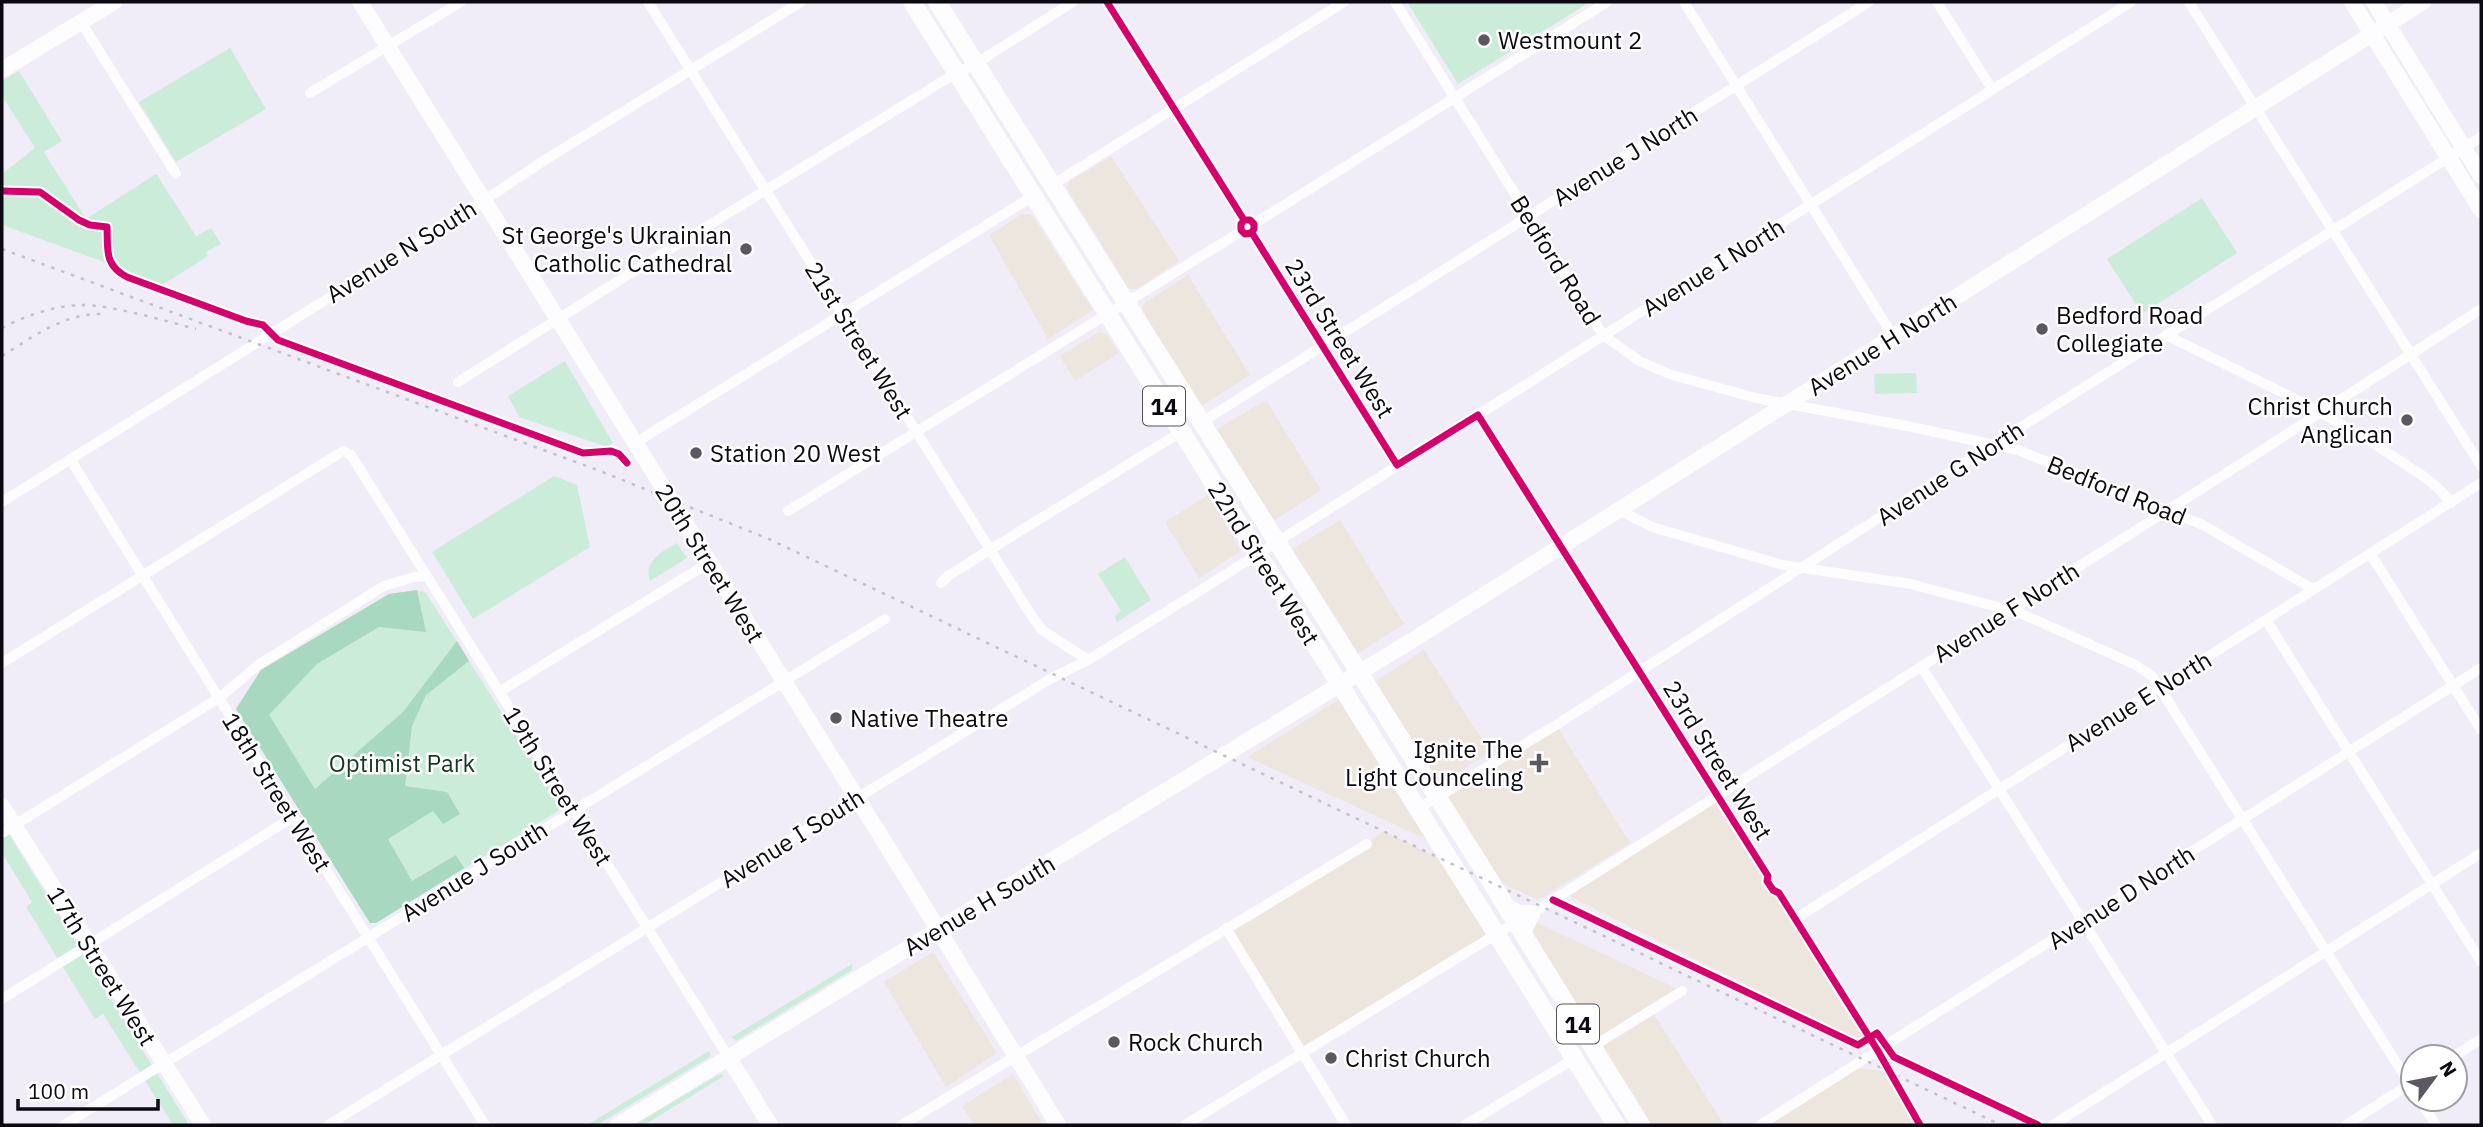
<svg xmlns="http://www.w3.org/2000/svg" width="2483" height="1127" font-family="'IBM Plex Sans',sans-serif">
<rect width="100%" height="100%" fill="#f0ecf8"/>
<g fill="#ece6df">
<polygon points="1111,156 1179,261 1136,289 1129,289 1067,189 1069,182"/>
<polygon points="1022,214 1032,215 1093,310 1048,339 989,235"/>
<polygon points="1188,275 1250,375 1201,406 1143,312 1142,306 1146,302"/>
<polygon points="1099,332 1106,334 1119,353 1075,381 1060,356"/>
<polygon points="1266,400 1321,490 1273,521 1217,429"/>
<polygon points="1208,495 1241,551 1199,578 1165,522"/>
<polygon points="1340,520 1404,624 1357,654 1291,550"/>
<polygon points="1424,650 1490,752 1439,785 1373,683"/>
<polygon points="1340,699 1426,836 1420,836 1247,757"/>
<polygon points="1558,728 1630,843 1538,900 1500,882 1447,798"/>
<polygon points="1715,802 1865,1037 1859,1041 1569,896"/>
<polygon points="1383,831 1452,865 1495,935 1302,1053 1226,928 1367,844"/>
<polygon points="1535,922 1682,991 1651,1010 1724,1125 1652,1125 1530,930"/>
<polygon points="933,952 997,1053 946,1087 884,982"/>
<polygon points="1851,1068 1888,1071 1920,1125 1760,1125"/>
<polygon points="1013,1074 1043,1125 974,1125 962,1106"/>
</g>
<g fill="#ccecda">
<polygon points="1407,2 1590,2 1458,84"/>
<polygon points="230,48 266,109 176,162 139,102"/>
<polygon points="19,71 62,141 44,152 86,219 156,174 196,236 211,228 221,244 206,252 208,256 153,291 117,278 104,262 2,225 2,174 35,148 2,96 2,81"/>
<polygon points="2202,198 2237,253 2142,314 2107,259"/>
<polygon points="565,361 613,443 607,447 519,417 508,396"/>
<polygon points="1916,373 1917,393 1875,394 1874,374"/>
<polygon points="554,476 577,485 590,547 473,619 432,552"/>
<path d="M 677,543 L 687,558 L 650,581 C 643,560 662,552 677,543 Z"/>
<polygon points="1125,557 1151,600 1117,622 1115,616 1121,611 1098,574"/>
<polygon points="417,590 426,593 560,804 558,811 376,923 370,923 236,709 261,670 389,594"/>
<polygon points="2,823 189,1125 173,1125 103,1014 95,1019 26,907 32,902 2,853"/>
<polygon points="852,964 852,970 736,1041 732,1037"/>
<polygon points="709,1051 711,1055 708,1058 597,1125 587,1125"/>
<polygon points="723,1074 724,1076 644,1125 634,1125 718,1075"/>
</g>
<polygon fill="#a8d8bf" points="417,590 426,632 379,627 317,664 269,715 315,789 403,712 457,641 469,661 426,695 412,726 405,786 447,792 460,814 443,824 433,811 388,839 412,881 456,855 464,868 376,923 370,923 236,709 261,670 389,594"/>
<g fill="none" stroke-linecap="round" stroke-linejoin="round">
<g stroke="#fdfcfe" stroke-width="10">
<polyline points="648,2 1029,612 1042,630 1088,660"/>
<polyline points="1107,2 1244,220 1250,220 1254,224 1254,229 1251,233 1245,234 1241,230 1241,224 1244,220"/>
<polyline points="1395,2 1603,335 1641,362 1672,375 1756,398 1912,427 2018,450 2203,525 2313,589"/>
<polyline points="1684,2 1893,336"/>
<polyline points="1937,2 1992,89"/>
<polyline points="2189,2 2481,466"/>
<polyline points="81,22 176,174"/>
<polyline points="310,93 461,2"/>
<polyline points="1052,185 1344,2"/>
<polyline points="1254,224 1607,2"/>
<polyline points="1252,233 1397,465"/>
<path d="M 2166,335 C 2244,374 2325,410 2397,459 C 2417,472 2437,483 2451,503"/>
<polyline points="458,382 623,278 948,78 983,59 1073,2"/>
<polyline points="1478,415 1768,876 1767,881 1773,890 1779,893 1878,1051 1920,1125"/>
<polyline points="1202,422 1869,2"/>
<polyline points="635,443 1033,196"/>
<polyline points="70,459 485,1125"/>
<polyline points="2,502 471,209 548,158 801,2"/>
<polyline points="1619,510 1652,527 1783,565 1911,584 2020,613 2136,665 2152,676 2413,1089"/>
<polyline points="788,511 1242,231"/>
<polyline points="2370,553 2481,730"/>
<polyline points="941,583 948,576 983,554 1181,432"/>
<polyline points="2266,620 2481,962"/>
<polyline points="2,663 343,451 351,455 729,1058"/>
<polyline points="1921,666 2212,1125"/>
<polyline points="499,692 710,562"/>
<polyline points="1418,809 1556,725 1980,453 2481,137"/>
<polyline points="2,833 219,698 258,665 384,586 414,577 426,576"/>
<polyline points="1531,914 2250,458 2481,309"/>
<polyline points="1795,919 2481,483"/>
<polyline points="1226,928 1346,1125"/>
<polyline points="2,999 293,817"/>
<polyline points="1592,1047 1682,991"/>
<polyline points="2453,1057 2481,1039"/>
<polyline points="2419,1099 2436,1125"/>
<polyline points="64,1125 885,619"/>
<polyline points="328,1125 1050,679 1088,660 1201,590 2131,2"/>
<polyline points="902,1125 1367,844"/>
<polyline points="1185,1125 1516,922"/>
<polyline points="1465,1125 1574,1059"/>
<polyline points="1760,1125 2481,668"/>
<polyline points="2053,1125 2481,853"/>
<polyline points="2346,1125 2413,1082"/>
</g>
<g stroke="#fdfcfe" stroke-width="16">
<polyline points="360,2 895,859 1058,1125"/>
<polyline points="2352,2 2481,210"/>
<polyline points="2374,2 2481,176"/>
<polyline points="2,70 114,2"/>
<polyline points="2,806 203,1125"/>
<polyline points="729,1058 770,1125"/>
<polyline points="618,1125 1416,638 2423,2"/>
</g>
<g stroke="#fdfcfe" stroke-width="18">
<polyline points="912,2 1616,1125"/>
<polyline points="937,2 1491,882 1641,1125"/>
<polyline points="1508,909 1520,914 1531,914 1522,932"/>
</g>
<g stroke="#c4c2c6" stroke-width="2.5" stroke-dasharray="3.5 7" stroke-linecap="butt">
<polyline points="2,249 600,471 769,539 2001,1125"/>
<path d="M 2,328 C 25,316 53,306 79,305 C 108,304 166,321 196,329"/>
<path d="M 2,356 C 32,337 65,313 102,314"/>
</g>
<g stroke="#fff" stroke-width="11">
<g id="cycleway">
<polyline points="1107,2 1244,220 1250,220 1254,224 1254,229 1251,233 1245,234 1241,230 1241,224 1244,220"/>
<path d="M 2,191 L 40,192 L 79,220 L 90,225 L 107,227 C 108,250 104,265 127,277 L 246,321 L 263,325 L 278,340 L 583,453 L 611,451 L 619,454 L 627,463"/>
<polyline points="1252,233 1397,465 1478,415 1768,876 1767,881 1773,890 1779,893 1878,1051 1920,1125"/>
<polyline points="1553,900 1858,1045 1877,1033 1894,1057 2038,1125"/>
</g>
</g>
<use href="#cycleway" stroke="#d6006c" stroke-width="7"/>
</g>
<g fill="#5c5862" stroke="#fff" stroke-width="2.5">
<circle cx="1484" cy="40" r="7"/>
<circle cx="746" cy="249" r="7"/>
<circle cx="2042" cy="329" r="7"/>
<circle cx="2407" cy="420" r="7"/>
<circle cx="696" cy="453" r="7"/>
<circle cx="836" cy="718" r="7"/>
<path d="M1535.5 752.5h7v7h7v7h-7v7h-7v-7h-7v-7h7z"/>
<circle cx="1114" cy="1042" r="7"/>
<circle cx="1331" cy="1058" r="7"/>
</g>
<g text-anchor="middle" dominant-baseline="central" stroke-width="5" stroke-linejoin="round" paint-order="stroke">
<g fill="#fff" stroke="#555359" stroke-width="2">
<rect x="1143" y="386.5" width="42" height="39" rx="5"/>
<rect x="1557" y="1004.5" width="42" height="39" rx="5"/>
</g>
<g font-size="23" font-weight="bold" fill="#0c0912">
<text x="1164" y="406">14</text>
<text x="1578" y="1024">14</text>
</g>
<g font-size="24" fill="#0c0912" stroke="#fff" text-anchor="start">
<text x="1498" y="40">Westmount 2</text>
<text x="732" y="235" text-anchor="end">St George's Ukrainian<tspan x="732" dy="28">Catholic Cathedral</tspan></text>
<text x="2056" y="315">Bedford Road<tspan x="2056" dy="28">Collegiate</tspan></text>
<text x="2393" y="406" text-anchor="end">Christ Church<tspan x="2393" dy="28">Anglican</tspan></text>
<text x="710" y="453">Station 20 West</text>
<text x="850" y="718">Native Theatre</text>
<text x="1523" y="749" text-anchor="end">Ignite The<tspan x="1523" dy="28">Light Counceling</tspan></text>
<text x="1128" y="1042">Rock Church</text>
<text x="1345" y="1058">Christ Church</text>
</g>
<g font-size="24" fill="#0c0912" stroke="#fff">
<text transform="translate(1625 156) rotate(-32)">Avenue J North</text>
<text transform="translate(401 251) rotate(-32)">Avenue N South</text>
<text transform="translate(1556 260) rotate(58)">Bedford Road</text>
<text transform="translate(1713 267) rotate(-32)">Avenue I North</text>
<text transform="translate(1340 338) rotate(58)">23rd Street West</text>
<text transform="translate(859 340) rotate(58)">21st Street West</text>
<text transform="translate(1882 344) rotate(-32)">Avenue H North</text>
<text transform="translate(1950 473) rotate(-33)">Avenue G North</text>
<text transform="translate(2117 490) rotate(22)">Bedford Road</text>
<text transform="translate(710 563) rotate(58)">20th Street West</text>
<text transform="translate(1264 563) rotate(58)">22nd Street West</text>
<text transform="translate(2006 612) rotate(-32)">Avenue F North</text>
<text transform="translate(2138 701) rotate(-32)">Avenue E North</text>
<text transform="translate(1718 760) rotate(58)">23rd Street West</text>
<text transform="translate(558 786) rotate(58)">19th Street West</text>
<text transform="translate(277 792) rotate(58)">18th Street West</text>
<text transform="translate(792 838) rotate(-32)">Avenue I South</text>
<text transform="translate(474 871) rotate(-32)">Avenue J South</text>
<text transform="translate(2121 897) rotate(-33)">Avenue D North</text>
<text transform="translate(979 905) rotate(-31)">Avenue H South</text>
<text transform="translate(102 966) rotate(58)">17th Street West</text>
</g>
<g font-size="24" fill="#133923" stroke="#fff">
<text x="402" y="763">Optimist Park</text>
</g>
</g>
<rect width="2483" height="1127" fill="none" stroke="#0c0912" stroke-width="7"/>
<g transform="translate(2434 1078) rotate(58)"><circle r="33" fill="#ffffff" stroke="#9e9da0" stroke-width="2"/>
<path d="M0-5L12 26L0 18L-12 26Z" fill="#5c5862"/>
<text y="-10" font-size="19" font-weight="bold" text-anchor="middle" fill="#0c0912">N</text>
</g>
<path d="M18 1099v10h140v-10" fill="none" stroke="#0c0912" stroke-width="3.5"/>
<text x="28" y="1099" font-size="21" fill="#0c0912" stroke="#ffffff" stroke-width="5" paint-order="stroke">100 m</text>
</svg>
